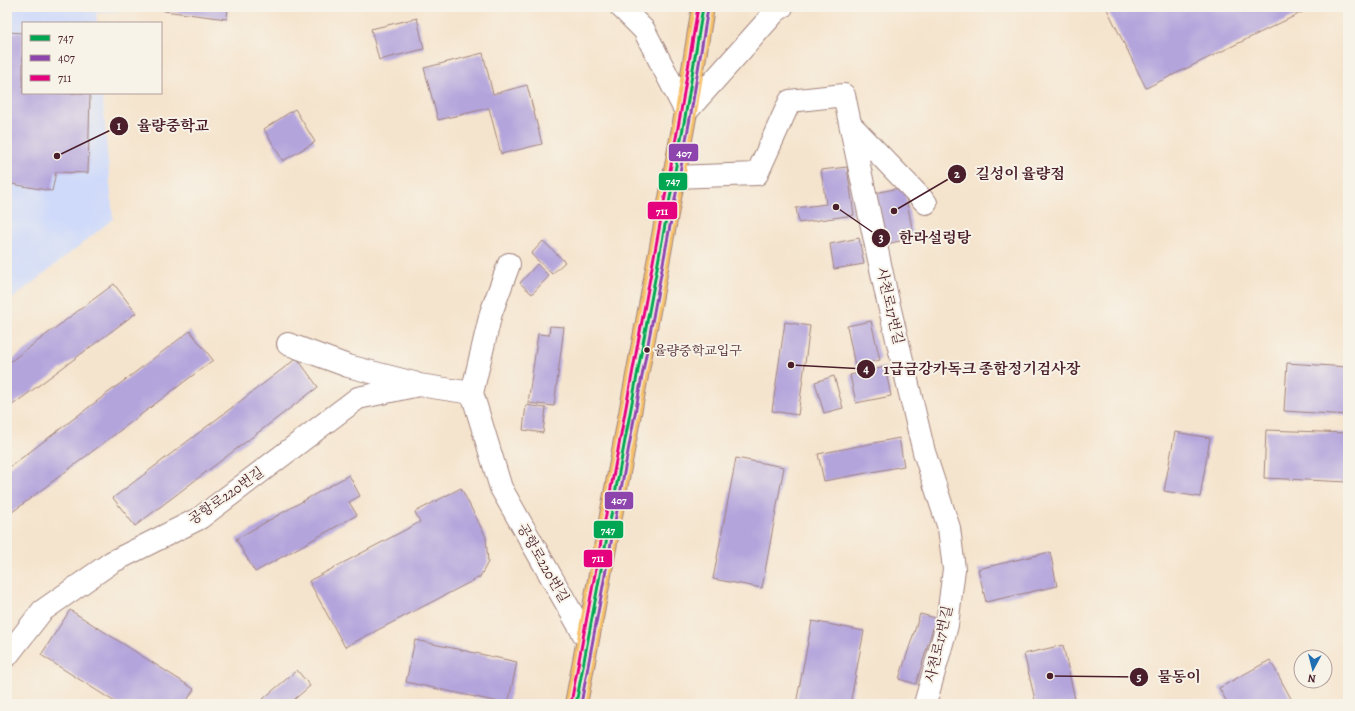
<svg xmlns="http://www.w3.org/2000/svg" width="1355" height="711" font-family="Alegreya,'Noto Serif KR',serif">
<rect width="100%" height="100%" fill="#f7f3e8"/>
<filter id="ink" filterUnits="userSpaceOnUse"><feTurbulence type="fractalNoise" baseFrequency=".025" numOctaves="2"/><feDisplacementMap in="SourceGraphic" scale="8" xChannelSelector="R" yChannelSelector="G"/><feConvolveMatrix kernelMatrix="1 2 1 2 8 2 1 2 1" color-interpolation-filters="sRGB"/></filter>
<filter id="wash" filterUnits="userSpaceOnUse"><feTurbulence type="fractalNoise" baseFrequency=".012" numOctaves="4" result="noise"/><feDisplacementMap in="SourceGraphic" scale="16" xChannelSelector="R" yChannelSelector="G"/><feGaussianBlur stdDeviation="0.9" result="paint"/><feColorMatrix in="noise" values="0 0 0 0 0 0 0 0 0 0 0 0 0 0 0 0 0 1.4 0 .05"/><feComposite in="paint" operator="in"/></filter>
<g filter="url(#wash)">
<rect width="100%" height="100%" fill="#f5e4cd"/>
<polygon fill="#cfdafa" points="7,7 145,7 145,9 96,13 97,23 23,23 23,93 102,93 113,219 7,303"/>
<g id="blocks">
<g fill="#b4a4dc">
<polygon points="165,7 228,7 227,19 164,11"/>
<polygon points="1106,7 1313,7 1146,88"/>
<polygon points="417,18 424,49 379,60 371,29"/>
<polygon points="7,32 23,33 23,93 90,93 88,173 56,172 52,191 11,184 10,170 7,170"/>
<polygon points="483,53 493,94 527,85 542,144 501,154 489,108 438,120 424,68"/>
<polygon points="295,109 315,142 283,161 264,129"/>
<polygon points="847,167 854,215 799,223 796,208 826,204 821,170"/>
<polygon points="904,187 914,238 886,244 875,193"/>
<polygon points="859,238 864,264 834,269 830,244"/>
<polygon points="543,241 565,262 552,274 531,254"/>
<polygon points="537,264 549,276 532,294 520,283"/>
<polygon points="114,284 136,313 7,409 7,364"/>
<polygon points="871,321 880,360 855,366 847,326"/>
<polygon points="785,322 810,326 798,415 772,411"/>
<polygon points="550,326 564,327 554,406 528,403 538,334 549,335"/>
<polygon points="190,331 213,360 7,516 7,469"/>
<polygon points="297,358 318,387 135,526 113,498"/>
<polygon points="1287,363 1348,367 1348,415 1284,411"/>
<polygon points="885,367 891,396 856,403 850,375"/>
<polygon points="834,376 843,408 824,413 815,382"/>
<polygon points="526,405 546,408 543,433 523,430"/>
<polygon points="1266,430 1348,433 1348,482 1264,478"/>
<polygon points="1175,432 1210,438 1200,497 1164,491"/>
<polygon points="899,438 904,466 824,481 818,454"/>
<polygon points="736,458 784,467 762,588 713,579"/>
<polygon points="349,475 360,496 349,502 357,515 255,572 236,539"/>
<polygon points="461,488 486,537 488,562 480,577 345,647 309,581 420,522 415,512"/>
<polygon points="1050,552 1057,586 986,602 978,569"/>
<polygon points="70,610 194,689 185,704 118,704 41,655"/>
<polygon points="920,614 936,618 916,684 899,679"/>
<polygon points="812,621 864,631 850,704 796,704"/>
<polygon points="415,640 517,662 508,704 406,682"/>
<polygon points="1063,645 1076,704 1036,704 1024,654"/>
<polygon points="1270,660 1294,704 1228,704 1219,688"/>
<polygon points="297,670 310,686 289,704 257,704"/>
</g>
</g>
</g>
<g filter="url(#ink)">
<use href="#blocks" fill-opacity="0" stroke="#a0827c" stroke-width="1"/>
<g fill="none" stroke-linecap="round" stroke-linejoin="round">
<g stroke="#a0827c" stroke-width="24">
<g id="minor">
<polyline points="621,7 644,30 686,112 776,11 782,7"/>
<polyline points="851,125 926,203"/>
<polyline points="674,177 757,174 790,101 844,95 887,297 924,452 949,528 954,569 947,625 925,704"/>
<polyline points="509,264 491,313 472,393 501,488 587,640"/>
<polyline points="288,344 348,366 414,383"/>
<polyline points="7,656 42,611 112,562 200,518 358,398 419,385 472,393"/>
</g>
</g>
<g stroke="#a0827c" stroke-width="24">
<polyline id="major" points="576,704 686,112 703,7"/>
</g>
<use href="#minor" stroke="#fff" stroke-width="22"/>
<use href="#major" stroke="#f6c16b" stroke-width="22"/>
<g stroke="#f7f3e8" stroke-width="6">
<polyline id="bus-1" points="576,704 686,112 703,7"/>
</g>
<g stroke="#f7f3e8" stroke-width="6">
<polyline id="bus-2" points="581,704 691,113 708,8"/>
</g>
<g stroke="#f7f3e8" stroke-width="6">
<polyline id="bus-3" points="571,703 681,111 698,7"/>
</g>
<use href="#bus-1" stroke="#00a651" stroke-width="3"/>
<use href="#bus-2" stroke="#8e44ad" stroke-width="3"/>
<use href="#bus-3" stroke="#e5007d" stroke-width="3"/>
</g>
</g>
<circle fill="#4a1f2b" stroke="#f7f3e8" stroke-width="1.5" cx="647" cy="350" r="3.5"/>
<g text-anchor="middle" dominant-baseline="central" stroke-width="4" stroke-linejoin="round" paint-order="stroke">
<g font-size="13" fill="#4a1f2b" stroke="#f7f3e8" text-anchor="start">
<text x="654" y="350">율량중학교입구</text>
</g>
<g font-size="14" fill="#4a1f2b" stroke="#f7f3e8">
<text transform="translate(890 306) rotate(77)">사천로17번길</text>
<text transform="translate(226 496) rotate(-35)">공항로220번길</text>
<text transform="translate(543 563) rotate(60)">공항로220번길</text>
<text transform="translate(939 644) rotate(-77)">사천로17번길</text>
</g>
</g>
<path fill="none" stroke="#4a1f2b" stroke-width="1.5" d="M57 156L119 126M894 211L957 174M836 207L881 238M791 365L866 369M1050 676L1139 677"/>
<g fill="#4a1f2b" stroke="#f7f3e8" stroke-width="1.5">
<circle cx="57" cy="156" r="4"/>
<circle cx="894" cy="211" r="4"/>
<circle cx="836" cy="207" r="4"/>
<circle cx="791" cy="365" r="4"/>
<circle cx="1050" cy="676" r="4"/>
<circle cx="119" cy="126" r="10"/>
<circle cx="957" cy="174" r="10"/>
<circle cx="881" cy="238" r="10"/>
<circle cx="866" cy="369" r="10"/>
<circle cx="1139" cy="677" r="10"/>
</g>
<g font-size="12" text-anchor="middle" font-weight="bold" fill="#fff">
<text x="119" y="130">1</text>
<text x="957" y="178">2</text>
<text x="881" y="242">3</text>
<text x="866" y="373">4</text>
<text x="1139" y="681">5</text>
</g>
<g font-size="15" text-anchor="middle" font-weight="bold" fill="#4a1f2b" stroke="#f7f3e8" stroke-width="4" stroke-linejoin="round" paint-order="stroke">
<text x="173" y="131">율량중학교</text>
<text x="1020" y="179">길성이 율량점</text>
<text x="935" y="243">한라설렁탕</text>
<text x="982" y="374">1급금강카독크 종합정기검사장</text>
<text x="1179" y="682">물동이</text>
</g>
<g stroke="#f7f3e8" stroke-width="1.5">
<rect x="668" y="143" width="31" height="19" rx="4" fill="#8e44ad"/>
<rect x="658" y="172" width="30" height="19" rx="4" fill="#00a651"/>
<rect x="647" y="201" width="31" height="19" rx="4" fill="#e5007d"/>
<rect x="604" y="491" width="30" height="19" rx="4" fill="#8e44ad"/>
<rect x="593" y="520" width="31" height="19" rx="4" fill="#00a651"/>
<rect x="583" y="549" width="30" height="19" rx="4" fill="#e5007d"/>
</g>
<g font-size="11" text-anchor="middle" font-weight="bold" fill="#fff">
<text x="684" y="157">407</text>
<text x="673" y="185">747</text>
<text x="662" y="215">711</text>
<text x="619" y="504">407</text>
<text x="608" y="534">747</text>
<text x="598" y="562">711</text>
</g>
<rect width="1355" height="711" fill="none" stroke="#f7f3e8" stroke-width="24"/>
<rect x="22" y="22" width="140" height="72" fill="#f7f3e8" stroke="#b29e9c"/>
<rect x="30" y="35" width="20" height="6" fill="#00a651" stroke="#b29e9c"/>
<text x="58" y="42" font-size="12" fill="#4a1f2b">747</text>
<rect x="30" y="55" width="20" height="6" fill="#8e44ad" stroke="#b29e9c"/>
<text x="58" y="62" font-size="12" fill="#4a1f2b">407</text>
<rect x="30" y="75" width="20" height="6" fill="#e5007d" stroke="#b29e9c"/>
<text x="58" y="82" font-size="12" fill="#4a1f2b">711</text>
<g transform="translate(1313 669) rotate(187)"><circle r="19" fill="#f7f3e8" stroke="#b29e9c"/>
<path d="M0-3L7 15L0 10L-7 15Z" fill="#1f6fb2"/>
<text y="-6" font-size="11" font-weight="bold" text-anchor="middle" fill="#4a1f2b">N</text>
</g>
</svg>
